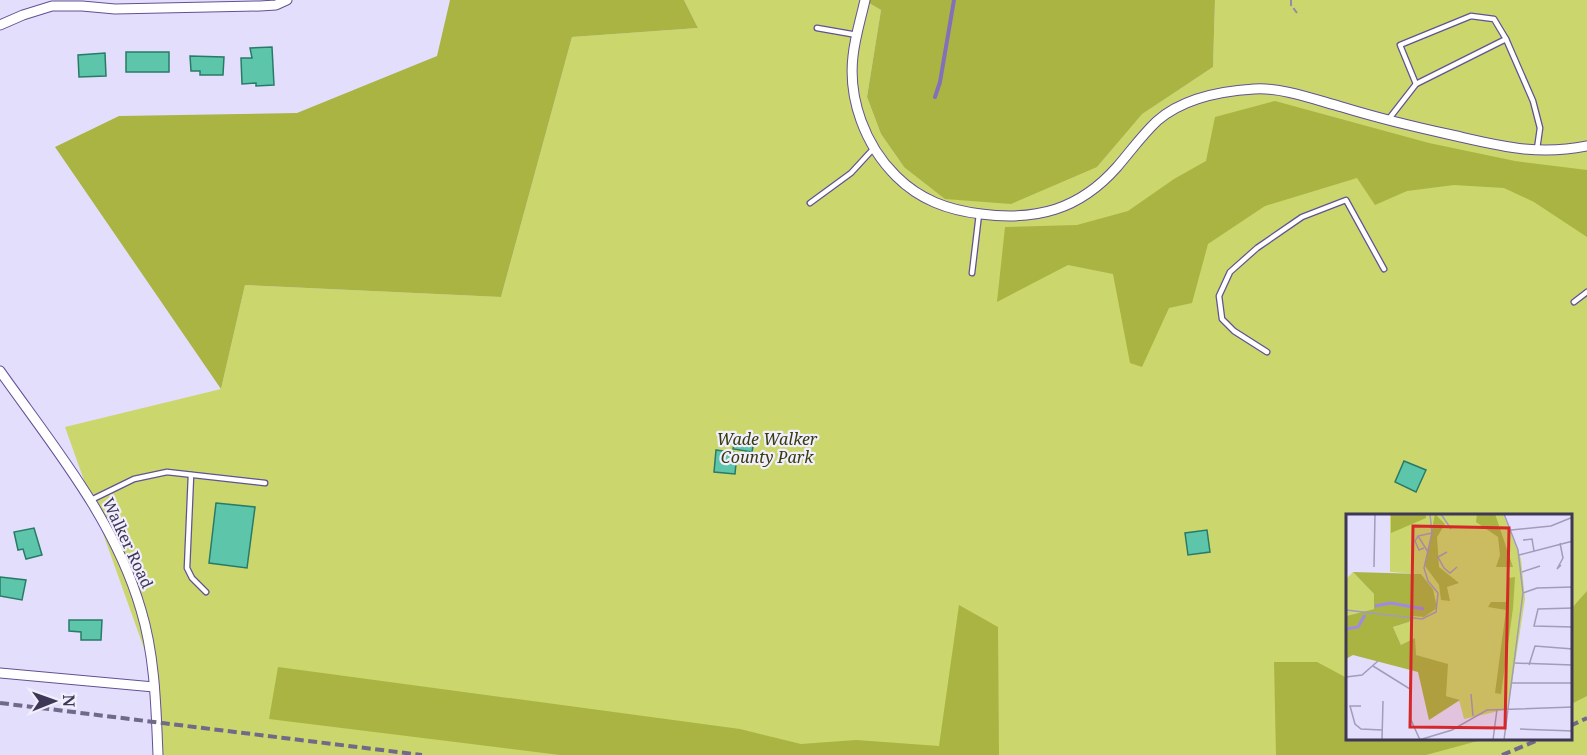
<svg xmlns="http://www.w3.org/2000/svg" width="1587" height="755" font-family="'Noto Serif',serif">
<rect width="100%" height="100%" fill="#e4defd"/>
<path fill="#cbd66c" fill-rule="evenodd" d="M 684,0 L 864,0 L 881,10 L 867,97 L 881,134 L 904,167 L 1097,167 L 1141,114 L 1213,67 L 1215,0 L 1587,0 L 1587,755 L 155,755 L 151,668 L 65,427 L 221,389 L 245,285 L 501,297 L 572,37 L 698,28 ZM 1347,515 L 1570,515 L 1570,738 L 1347,738 Z"/>
<g fill="#aab443">
<polygon points="450,0 684,0 698,28 572,37 501,297 245,285 221,389 55,147 119,116 297,113 437,56"/>
<polygon points="864,0 1215,0 1213,67 1142,114 1097,167 1011,204 945,199 904,167 881,134 867,97 881,10"/>
<polygon points="1275,101 1429,143 1515,161 1587,170 1587,237 1534,202 1504,188 1454,185 1407,191 1375,205 1357,178 1265,206 1208,244 1192,303 1169,308 1142,367 1130,363 1113,274 1068,265 997,302 1005,227 1077,225 1128,211 1174,179 1206,161 1215,117"/>
<polygon points="1587,591 1587,696 1571,704 1571,609"/>
<polygon points="959,605 998,627 999,755 560,755 269,719 278,667 740,729 801,744 856,740 939,746"/>
<polygon points="1274,662 1317,662 1347,678 1347,738 1485,739 1426,755 1276,755"/>
</g>
<g fill="none" stroke-linecap="round" stroke-linejoin="round">
<polyline stroke="#8370ba" stroke-width="4" points="935,97 940,82 954,0"/>
</g>
<g fill="#5cc5aa" stroke="#297b68" stroke-width="1.5">
<polygon points="272,47 274,85 256,86 256,83 242,84 241,58 252,58 250,48"/>
<rect x="126" y="52" width="43" height="20"/>
<polygon points="105,53 106,76 79,77 78,55"/>
<polygon points="190,56 224,57 223,75 200,75 200,71 191,71"/>
<polygon points="735,438 754,441 752,452 733,449"/>
<polygon points="716,450 737,453 735,474 714,472"/>
<polygon points="1404,461 1426,470 1416,492 1395,482"/>
<polygon points="216,503 255,507 247,568 209,563"/>
<polygon points="34,528 42,555 26,559 23,549 18,550 14,532"/>
<polygon points="1207,530 1210,552 1188,555 1185,533"/>
<polygon points="0,577 26,580 22,600 0,596"/>
<polygon points="69,620 102,620 101,640 81,640 81,632 69,631"/>
</g>
<g fill="none" stroke-linecap="round" stroke-linejoin="round">
<g stroke="#625194" stroke-width="7">
<g id="lane">
<polyline points="817,28 857,35"/>
<polyline points="1416,84 1400,45 1471,16 1494,19 1506,39"/>
<polyline points="1388,120 1416,84 1506,39 1533,101 1540,128 1537,149"/>
<polyline points="810,203 851,173 874,148"/>
<polyline points="972,273 979,214"/>
<polyline points="1574,302 1587,292"/>
<polyline points="1267,352 1234,331 1222,319 1219,296 1230,272 1257,248 1302,217 1346,200 1384,269"/>
<polyline points="191,475 187,568 192,578 206,592"/>
<polyline points="91,500 134,479 167,472 265,483"/>
</g>
</g>
<g stroke="#625194" stroke-width="11">
<g id="street">
<path d="M 865,0 C 861,18 855,37 853,56 C 848,99 865,145 896,176 C 920,200 948,210 981,214 C 1036,221 1079,210 1117,167 C 1130,152 1142,135 1157,121 C 1183,98 1221,91 1254,89 C 1282,87 1316,100 1342,107 C 1378,118 1415,127 1452,135 C 1501,146 1537,156 1587,146"/>
<polyline points="0,25 23,15 52,6 82,6 115,9 260,6 276,5 287,0"/>
<path d="M 0,371 C 53,446 115,520 141,610 C 155,656 156,707 158,755"/>
<polyline points="0,673 154,687"/>
</g>
</g>
<polyline stroke="#918ba9" stroke-width="2" stroke-dasharray="6 3" stroke-linecap="butt" points="1291,0 1291,5 1297,13"/>
<use href="#lane" stroke="#fff" stroke-width="4.5"/>
<use href="#street" stroke="#fff" stroke-width="9"/>
<g stroke="#706988" stroke-width="4" stroke-dasharray="9 4.5" stroke-linecap="butt">
<polyline points="0,703 422,755"/>
<polyline points="1570,726 1587,718"/>
<polyline points="1502,755 1543,738"/>
</g>
</g>
<g text-anchor="middle" dominant-baseline="central" stroke-width="4.5" stroke-linejoin="round" paint-order="stroke">
<g font-size="16" font-style="italic" fill="#373b0b" stroke="#f1eefe">
<text x="767" y="439">Wade Walker<tspan x="767" dy="18">County Park</tspan></text>
</g>
<g font-size="16" fill="#3e3755" stroke="#f1eefe">
<text transform="translate(128 543) rotate(65)">Walker Road</text>
</g>
</g>
<g transform="translate(1346 514)">
<rect width="226" height="226" fill="#e4defd"/>
<path d="M 44,0 L 157,0 L 175,45 L 179,85 L 162,195 L 118,205 L 113,186 L 100,182 L 70,141 L 55,131 L 47,113 L 63,108 L 67,101 L 78,103 L 87,75 L 75,60 L 44,58 ZM 7,58 L 28,80 L 28,95 L 0,102 L 0,65 Z" fill="#cbd66c"/>
<path d="M 45,0 L 80,0 L 80,4 L 45,19 ZM 89,0 L 99,10 L 91,23 L 93,53 L 113,69 L 101,73 L 104,87 L 95,86 L 93,71 L 79,52 ZM 131,0 L 149,0 L 167,53 L 150,53 L 154,41 L 152,23 L 130,8 ZM 7,58 L 75,60 L 87,75 L 91,94 L 78,103 L 67,102 L 63,108 L 47,113 L 55,131 L 69,124 L 70,141 L 102,150 L 100,182 L 114,186 L 83,206 L 72,158 L 7,141 L 0,145 L 0,102 L 28,95 L 28,80 ZM 169,63 L 167,94 L 155,180 L 149,179 L 160,96 L 142,93 L 145,88 L 162,88 L 163,64 Z" fill="#aab443"/>
<path fill="none" stroke="#a088e6" stroke-width="3" d="M 29,92 L 45,89 L 78,95M 0,115 L 12,113 L 19,101"/>
<path fill="none" stroke="#a29bba" stroke-width="1.5" d="M 95,0 L 105,15M 165,16 L 205,12 L 227,3M 72,22 L 69,27 L 73,36 L 78,34M 177,26 L 186,25 L 188,37M 214,29 L 217,44 L 211,55 L 215,51M 82,38 L 72,22 L 86,19M 101,38 L 92,43 L 98,54 L 104,59 L 111,53M 173,41 L 227,27M 28,53 L 29,0M 176,58 L 194,52M 177,79 L 191,74 L 227,73M 227,94 L 192,95 L 188,112 L 227,113M 0,96 L 76,105 L 90,98 L 92,79 L 82,67 L 78,54 L 86,19 L 84,0M 169,149 L 227,151M 183,151 L 189,132 L 227,135M 27,152 L 64,175 L 65,206 L 74,226M 0,163 L 16,161 L 32,147M 166,169 L 227,169M 125,180 L 127,202M 15,192 L 4,192 L 9,210 L 15,215 L 36,216M 174,215 L 227,217M 36,226 L 37,187M 73,226 L 106,216 L 141,196 L 227,193M 147,226 L 151,195M 158,226 L 177,79 L 172,36 L 158,0"/>
<path fill="#d62828" fill-opacity="0.15" stroke="#d62828" stroke-width="3" d="M 67,12 L 163,14 L 159,214 L 64,213 Z"/>
<rect width="226" height="226" fill="none" stroke="#3e3755" stroke-width="3"/>
</g>
<g transform="translate(54 701) rotate(89)" stroke="#f1eefe" stroke-width="4.5" paint-order="stroke">
<path d="M0-4.5L10 22L0 15L-10 22Z" fill="#3e3755"/>
<text y="-9" font-size="16" font-weight="bold" text-anchor="middle" fill="#3e3755">N</text>
</g>
</svg>
